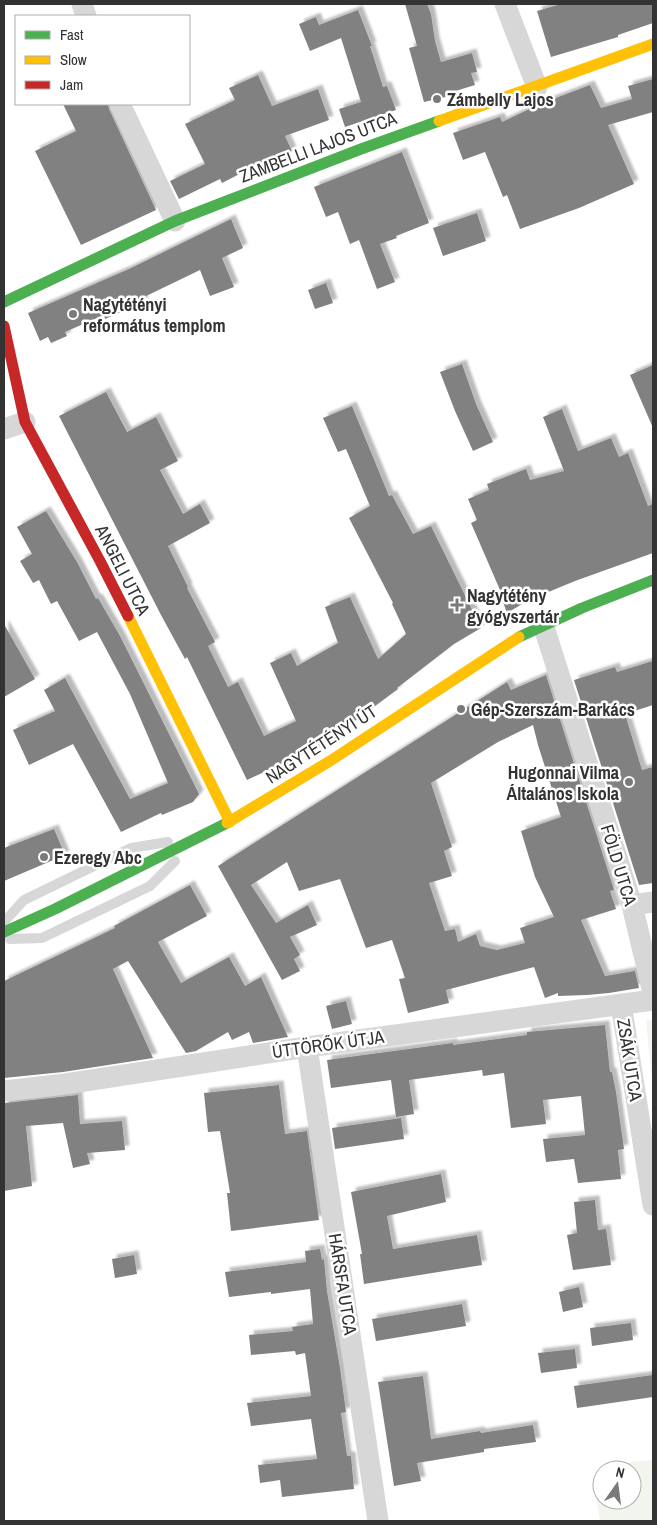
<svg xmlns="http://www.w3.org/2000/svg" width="657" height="1525" font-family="'Archivo Narrow',sans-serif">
<defs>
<filter id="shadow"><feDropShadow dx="4.5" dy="-4.5" stdDeviation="1" flood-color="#0004"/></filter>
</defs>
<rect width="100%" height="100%" fill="#fff"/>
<g fill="#f1f5ed">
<polygon points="653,1020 653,1090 646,1021"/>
<polygon points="653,1460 653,1521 600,1521 594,1484 602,1482 602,1500 632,1500 632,1470 624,1470 631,1462"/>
</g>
<g fill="#818181" fill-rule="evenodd" filter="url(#shadow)">
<polygon points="405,4 427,4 431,14 435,41 441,62 472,53 477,72 471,73 475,85 449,93 450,96 424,102 409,48 417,46"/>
<polygon points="561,4 653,4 653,23 618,35 618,37 551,57 537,11"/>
<polygon points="358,10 372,46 370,46 383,87 387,86 396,110 345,127 339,109 361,102 341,38 310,51 299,24 316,17 319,25"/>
<polygon points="258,75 272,106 318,89 329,120 285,136 292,151 261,165 261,163 222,183 220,179 179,199 170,181 205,164 185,124 235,100 229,88"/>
<polygon points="653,79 653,112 608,125 634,184 579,208 520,229 507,195 503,197 485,152 463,160 453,133 500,117 502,122 540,104 590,85 601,108 632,99 628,86"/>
<polygon points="63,104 108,104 109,109 156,210 81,245 35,151 76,131"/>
<polygon points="402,152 429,223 396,236 397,238 380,244 395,282 377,289 359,240 350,244 338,212 326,217 314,187"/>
<polygon points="477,213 486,241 443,256 433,228"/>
<polygon points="231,219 243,248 222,258 234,287 210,296 200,270 142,298 144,302 105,319 104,315 65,332 67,336 51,343 48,337 40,341 28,313 129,269"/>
<polygon points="326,283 333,303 315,309 308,290"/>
<polygon points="462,364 476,404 493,442 473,451 455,411 440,372"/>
<polygon points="653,365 653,428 630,375"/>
<polygon points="106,392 127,432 156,417 178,461 160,470 183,514 200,504 210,523 168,546 188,587 187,588 215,642 208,646 228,687 238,682 264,736 296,721 270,663 291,653 297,666 338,643 325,607 350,597 378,659 406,634 392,604 393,603 349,518 370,506 346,449 338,452 323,418 352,406 389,496 392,495 413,534 431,526 481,628 454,644 397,688 398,689 329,740 329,742 247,780 187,657 185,659 161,615 59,416"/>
<polygon points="562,409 578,451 611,438 619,457 628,453 648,506 653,504 653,553 575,581 529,600 507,613 499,591 500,590 471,523 477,520 468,499 489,490 487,484 526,469 530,480 564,471 543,417"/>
<polygon points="46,511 77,562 96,599 98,598 120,636 199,794 193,802 162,815 161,813 121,832 73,744 29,765 13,730 55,711 44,690 65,678 130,799 168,783 130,694 97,632 79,641 57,601 51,604 39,580 33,583 20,561 32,554 17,527"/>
<polygon points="4,624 35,679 4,697"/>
<polygon points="653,661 653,705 625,714 642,770 653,767 653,883 639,885 574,680 615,667 617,672"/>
<path d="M 546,675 L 614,890 L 610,891 L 616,909 L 581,920 L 605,976 L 635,971 L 639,988 L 609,993 L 587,995 L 558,996 L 558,993 L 545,998 L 534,967 L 446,990 L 449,1003 L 408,1013 L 399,979 L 405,978 L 392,940 L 366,948 L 340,879 L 299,891 L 287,862 L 251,885 L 276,923 L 308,905 L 317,925 L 290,937 L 300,955 L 294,959 L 300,971 L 282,980 L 218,866 L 507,682 L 511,690 ZM 533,725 L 538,745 L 561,817 L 521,831 L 535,877 L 554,917 L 520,928 L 525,943 L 497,950 L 480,946 L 476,934 L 458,942 L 455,929 L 445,931 L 429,883 L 452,876 L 444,851 L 452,847 L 431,783 L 498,742 Z"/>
<polygon points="54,829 65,855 4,881 4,848"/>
<polygon points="190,885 207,916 158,942 181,983 229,957 245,986 261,977 288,1037 253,1043 249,1032 232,1040 228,1032 196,1051 186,1053 128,961 113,969 153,1058 63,1072 4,1078 4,981 115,928 114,926"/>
<polygon points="346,1001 352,1024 332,1029 326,1006"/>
<polygon points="605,1025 610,1072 612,1072 616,1092 624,1149 618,1150 621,1179 578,1183 574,1159 546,1162 543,1139 585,1135 581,1096 543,1100 546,1124 511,1128 504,1073 483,1076 482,1070 409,1080 414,1114 396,1117 391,1080 331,1088 327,1060 453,1043 453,1045 527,1035 527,1032"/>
<polygon points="279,1085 285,1134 307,1131 319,1220 231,1231 227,1193 230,1193 220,1131 208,1132 204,1093"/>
<polygon points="78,1095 80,1124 122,1121 125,1150 87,1153 90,1164 73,1168 63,1123 26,1126 32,1186 4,1191 4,1103"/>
<polygon points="401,1118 404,1139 335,1149 332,1128"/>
<polygon points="441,1174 446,1202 387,1216 393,1249 477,1235 482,1265 364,1284 360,1254 362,1254 351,1192"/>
<polygon points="595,1200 598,1230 606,1229 611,1265 573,1270 567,1235 577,1233 574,1202"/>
<polygon points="320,1249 322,1260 324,1259 327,1291 340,1368 346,1412 341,1413 347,1456 351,1456 354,1489 282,1497 280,1480 260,1483 258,1465 317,1459 311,1419 251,1426 247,1403 311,1396 305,1353 296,1355 295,1351 251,1355 249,1335 293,1331 292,1327 313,1324 310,1289 271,1294 271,1292 229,1297 225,1272 306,1262 305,1251"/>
<polygon points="134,1255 137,1274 115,1278 112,1259"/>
<polygon points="579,1287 583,1307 563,1312 559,1292"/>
<polygon points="462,1304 466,1326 376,1341 372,1319"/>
<polygon points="631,1323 633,1340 592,1346 590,1328"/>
<polygon points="575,1349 577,1368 541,1373 538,1353"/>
<polygon points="653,1375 653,1397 577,1408 574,1386"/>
<polygon points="423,1376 431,1439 480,1431 481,1433 533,1425 536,1442 484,1449 484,1452 417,1463 421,1481 394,1486 378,1382"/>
</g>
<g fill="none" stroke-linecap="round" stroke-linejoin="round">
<g stroke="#d7d7d7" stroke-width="10">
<polyline points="4,922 24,900 131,848 168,842"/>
<polyline points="10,939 42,938 150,886 175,861"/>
</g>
<g stroke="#d7d7d7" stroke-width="21">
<polyline points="82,4 86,16"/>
<polyline points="505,4 537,87"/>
<polyline points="120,104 175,221"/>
<polyline points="4,429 25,422"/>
<polyline points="543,624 632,905 653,993"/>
<polyline points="632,905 653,902"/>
<polyline points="621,1004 653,1205"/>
<polyline points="307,1047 378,1521"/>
<polyline points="4,1091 65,1084 307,1047 653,1000"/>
</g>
<g stroke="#4caf50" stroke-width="11">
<polyline points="4,302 175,221 361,149 439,121"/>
<polyline points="519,637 582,608 653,580"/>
<polyline points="4,932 55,909 227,823"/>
</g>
<g stroke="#ffc107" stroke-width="11">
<polyline points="439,121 653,44"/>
<polyline points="128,616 230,822"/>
<polyline points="227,823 330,761 519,637"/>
</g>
<polyline stroke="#c62828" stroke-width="11" points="4,326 25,422 100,561 128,616"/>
</g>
<g fill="#7a7a7a" stroke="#fff" stroke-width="2">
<circle cx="437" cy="99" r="5"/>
<circle cx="73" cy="314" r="5"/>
<path d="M454.5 597.5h5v5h5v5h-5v5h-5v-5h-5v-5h5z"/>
<circle cx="461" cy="709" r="5"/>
<circle cx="629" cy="782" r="5"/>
<circle cx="44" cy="857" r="5"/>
</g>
<g text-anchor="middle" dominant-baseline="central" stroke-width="5" stroke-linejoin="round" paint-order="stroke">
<g font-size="18" font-weight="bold" fill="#333" stroke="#fff" text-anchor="start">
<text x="447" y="99">Zámbelly Lajos</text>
<text x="83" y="304">Nagytétényi<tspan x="83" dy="21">református templom</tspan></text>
<text x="467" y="595">Nagytétény<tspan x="467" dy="21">gyógyszertár</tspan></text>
<text x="471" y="709">Gép-Szerszám-Barkács</text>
<text x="619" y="772" text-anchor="end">Hugonnai Vilma<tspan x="619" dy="21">Általános Iskola</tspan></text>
<text x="54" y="857">Ezeregy Abc</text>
</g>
<g font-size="18" fill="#333" stroke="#fff">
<text transform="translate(318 147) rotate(-21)">ZAMBELLI LAJOS UTCA</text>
<text transform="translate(123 570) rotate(63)">ANGELI UTCA</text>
<text transform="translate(321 744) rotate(-33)">NAGYTÉTÉNYI ÚT</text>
<text transform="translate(619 865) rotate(73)">FÖLD UTCA</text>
<text transform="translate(328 1044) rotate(-8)">ÚTTÖRŐK ÚTJA</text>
<text transform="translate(630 1060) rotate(81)">ZSÁK UTCA</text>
<text transform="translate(343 1284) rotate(81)">HÁRSFA UTCA</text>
</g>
</g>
<rect width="657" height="1525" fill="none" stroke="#333333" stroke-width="10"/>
<rect x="15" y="15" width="175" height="90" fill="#ffffff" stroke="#adadad"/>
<rect x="25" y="31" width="25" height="8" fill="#4caf50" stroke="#adadad"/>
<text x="60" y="40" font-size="15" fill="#333333">Fast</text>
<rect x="25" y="56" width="25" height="8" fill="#ffc107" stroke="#adadad"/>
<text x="60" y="65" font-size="15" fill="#333333">Slow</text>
<rect x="25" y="81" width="25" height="8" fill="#c62828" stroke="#adadad"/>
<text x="60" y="90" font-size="15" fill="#333333">Jam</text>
<g transform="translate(617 1485) rotate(14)"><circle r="24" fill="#ffffff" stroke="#adadad"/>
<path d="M0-4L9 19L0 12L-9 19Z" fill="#7a7a7a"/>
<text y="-8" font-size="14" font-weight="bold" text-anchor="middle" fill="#333333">N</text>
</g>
</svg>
